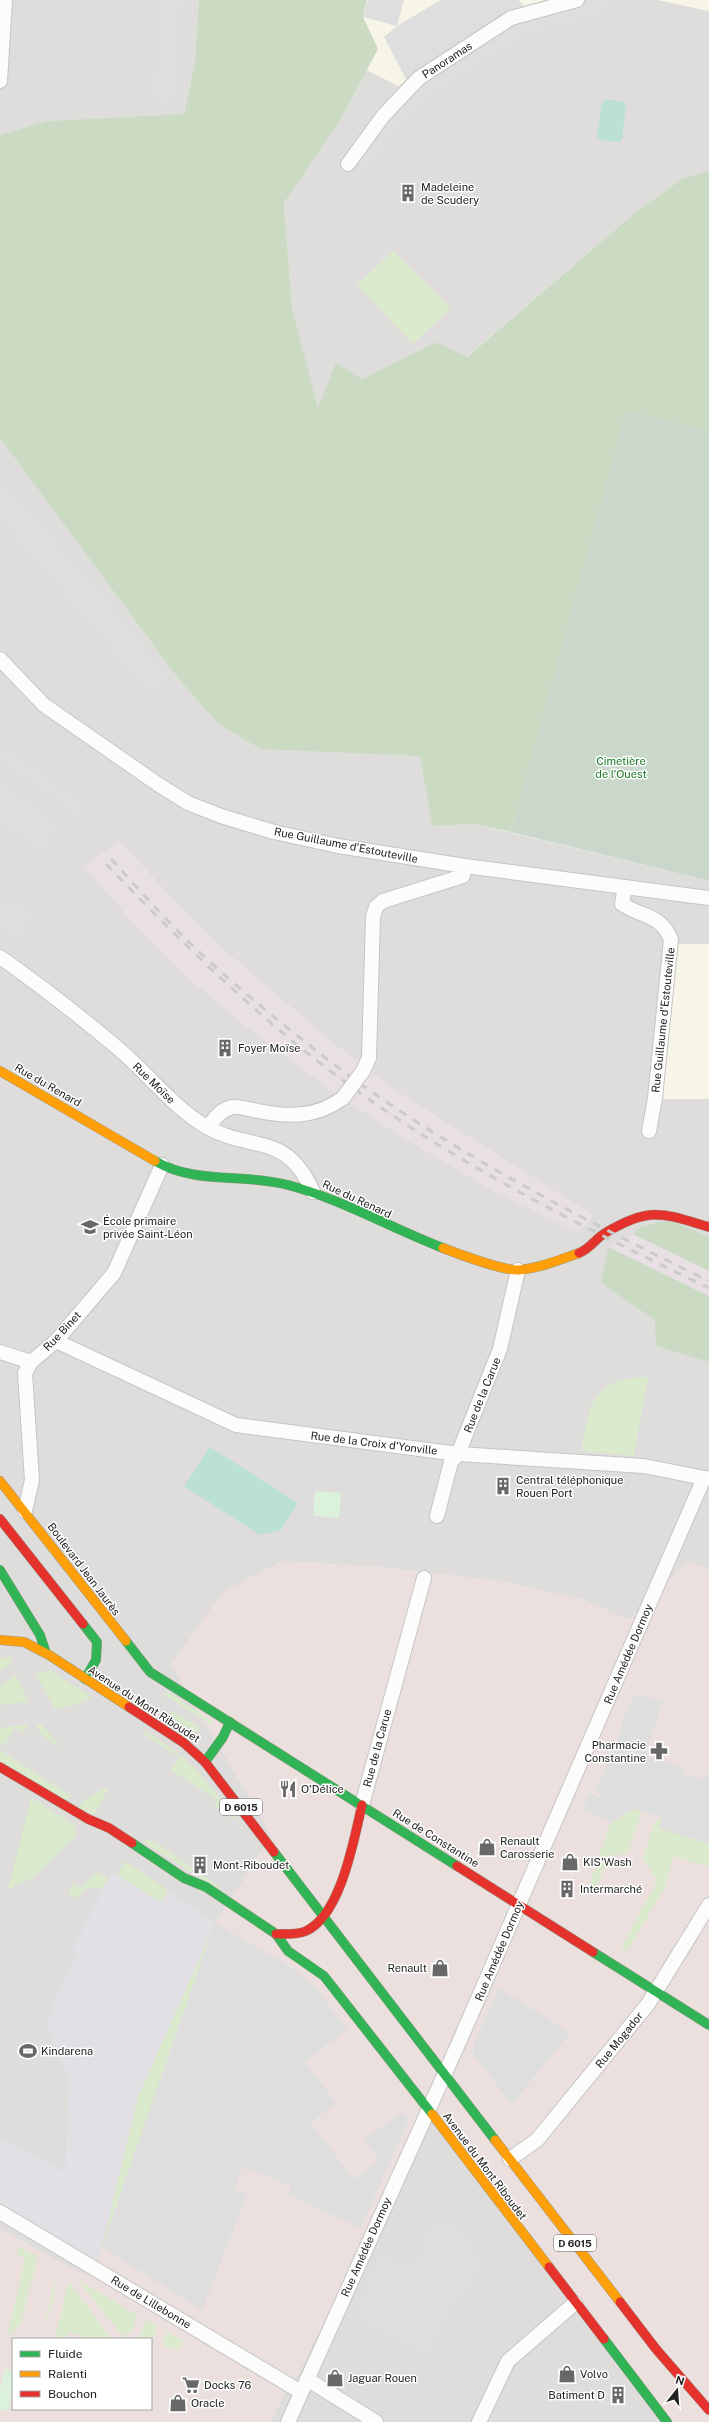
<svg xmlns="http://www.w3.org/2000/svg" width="709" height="2422" font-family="'Public Sans',sans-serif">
<rect width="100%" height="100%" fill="#efedeb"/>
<g fill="#dedddc">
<polygon points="0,0 199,0 195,62 184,114 47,121 0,135"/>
<polygon points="610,0 658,0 709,11 709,171 682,179 637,211 466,357 437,342 362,379 318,409 292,307 284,203 341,119 367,70 410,92 558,11"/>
<polygon points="0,438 177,677 217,723 260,749 420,755 432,826 475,824 709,881 709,1569 688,1562 629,1620 584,1600 506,1582 388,1568 282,1561 171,1664 272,1836 249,1870 144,2128 97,2261 82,2274 0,2229"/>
<polygon points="428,2110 667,2422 271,2422 281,2400 299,2372"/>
</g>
<path fill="#ebe0de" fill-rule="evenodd" d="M 282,1561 L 388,1568 L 506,1582 L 584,1600 L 629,1620 L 688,1562 L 709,1569 L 709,2422 L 667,2422 L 428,2111 L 299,2372 L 281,2400 L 271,2422 L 0,2422 L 0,2229 L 82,2274 L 97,2261 L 215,1923 L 272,1836 L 171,1664 L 224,1591 ZM 13,2339 L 151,2339 L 151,2409 L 13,2409 Z"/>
<g fill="#e8e0e4">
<polygon points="118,841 221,947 332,1042 392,1088 593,1215 579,1232 493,1191 405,1139 326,1087 254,1033 188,978 133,923 85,867"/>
<polygon points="633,1234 709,1271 709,1296 608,1247"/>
</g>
<g fill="#f6f5e8">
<polygon points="367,0 610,0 558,11 410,92 367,70 378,49 363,17"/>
<polygon points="658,0 709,0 709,11"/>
<polygon points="674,944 709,944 709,1099 660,1099"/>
</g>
<g fill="#dbe9cd">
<polygon points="393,251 451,308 413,344 357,285"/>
<path d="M 648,1377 L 634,1456 L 582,1451 C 587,1405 595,1377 648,1377 Z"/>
<polygon points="10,1656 12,1664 0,1671 0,1659"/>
<polygon points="49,1670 92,1697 84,1702 55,1710 36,1674"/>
<polygon points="16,1675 28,1702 0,1705 0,1687"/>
<polygon points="167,1691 212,1721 214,1726 164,1695"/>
<polygon points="171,1711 198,1726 199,1730 195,1732 170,1716"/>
<polygon points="28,1724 23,1732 15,1728 4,1745 0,1743 0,1728"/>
<polygon points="36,1724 41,1724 62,1748 41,1735"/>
<polygon points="145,1731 171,1748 196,1769 240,1823 214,1806 217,1800 171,1770 179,1757 143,1734"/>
<polygon points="0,1750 71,1796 68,1801 0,1761"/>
<polygon points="104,1788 108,1789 95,1814 79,1808 82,1802"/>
<polygon points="31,1797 75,1826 76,1836 34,1877 8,1889"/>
<polygon points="634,1809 639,1810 641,1815 628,1851 625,1855 610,1855 593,1894 588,1889 610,1824"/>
<polygon points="659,1818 662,1818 659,1828 709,1844 709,1867 674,1856 665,1887 627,1952 622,1949 624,1943 657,1881 643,1858 654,1825"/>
<polygon points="143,1839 156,1842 221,1888 219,1890 142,1841"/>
<polygon points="125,1861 168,1890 161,1903 117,1876"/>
<polygon points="96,1872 108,1878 103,1888 87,1888 76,1898 68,1895 74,1883 80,1889"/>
<polygon points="215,1923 102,2247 138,2097"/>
<polygon points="19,2247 38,2256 21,2323 11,2334 8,2332 25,2259 16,2254"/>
<polygon points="55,2277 54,2297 48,2318 46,2317"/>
<polygon points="69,2281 111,2339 90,2339 68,2331 65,2339 55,2339"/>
<polygon points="82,2282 137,2315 131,2334 127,2333 125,2339 81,2284"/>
<polygon points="147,2319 157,2325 152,2342 151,2339 139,2337"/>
<polygon points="167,2332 183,2340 178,2351 162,2345"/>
</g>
<g fill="#cbdbc3">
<polygon points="199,0 367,0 363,17 378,49 341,119 284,203 292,307 318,408 336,363 362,379 437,342 467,357 637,211 682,179 709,171 709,459 589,549 511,832 475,824 432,826 420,756 260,749 217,723 177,677 0,438 0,135 47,121 184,114 195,62"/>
<polygon points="660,1222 674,1222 709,1237 709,1271 633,1234 641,1227"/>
<polygon points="608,1247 709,1296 709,1362 656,1346 655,1320 601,1283"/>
</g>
<polygon fill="#cad8cb" points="626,411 709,431 709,881 511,832"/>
<g fill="#dcf1dc">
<polygon points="315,1491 341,1493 339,1518 313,1516"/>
<polygon points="5,2369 13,2371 13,2391 8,2411 0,2409 0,2388"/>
</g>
<g fill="#bae1d2">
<polygon points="606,99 623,102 626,106 622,139 619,142 600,140 597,137 602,102"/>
<polygon points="210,1447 298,1503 281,1530 260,1535 184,1486"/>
</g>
<g fill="#dfdede">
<polygon points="161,0 182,0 173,102 152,101"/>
<polygon points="368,0 404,0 397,26 441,0 519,0 524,6 545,0 610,0 611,11 526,34 433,93 393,128 368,170 344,157 376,110 406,79 384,37 397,26 363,17"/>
<polygon points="0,478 138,636 168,679 151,696 0,520"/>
<polygon points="0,745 87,806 79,816 0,760"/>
<polygon points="0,782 61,825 42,852 0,821"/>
<polygon points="8,896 36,915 17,942 0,931 0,904 2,905"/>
<polygon points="635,1695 663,1701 645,1755 685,1768 683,1774 701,1780 703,1774 709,1776 709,1844 659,1828 662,1818 637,1809 629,1811 611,1822 583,1810 589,1793 599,1798 604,1796 595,1792 615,1750 625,1714"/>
<polygon points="215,1923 289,1966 318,1990 347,2029 305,2062 336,2103 311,2123 354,2179 379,2160 364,2140 402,2112 409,2119 361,2228 288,2195 291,2186 243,2167 234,2190 247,2195 202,2310 102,2247"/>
<polygon points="499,1988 570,2033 512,2104 473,2055 473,2046"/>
<polygon points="450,2216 486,2263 452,2307 428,2353 359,2323 364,2311 356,2308 380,2254 403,2263 417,2258 433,2221 446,2226"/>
</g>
<polygon fill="#e2e0e4" points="111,1872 161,1902 168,1890 215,1923 138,2097 97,2261 0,2205 0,2139 65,2172 69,2078 45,2024 76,1952 71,1949 75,1946"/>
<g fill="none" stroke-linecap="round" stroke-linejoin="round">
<g stroke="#c6c5c4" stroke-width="16">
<g id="street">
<polyline points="0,81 5,0"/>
<polyline points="348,164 383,116 419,78 511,18 577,0"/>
<polyline points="0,659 44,705 159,785 188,803 221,816 274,832 338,846 465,866 709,898"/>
<path d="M 625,887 L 622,904 C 643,918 661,914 671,940 L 655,1098 L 649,1131"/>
<path d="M 0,957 C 41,986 81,1017 120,1050 C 149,1075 172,1106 205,1126 C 250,1153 286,1130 313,1192"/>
<polyline points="363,1071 369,1058 373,917 376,907 383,901 463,876 465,866"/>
<path d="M 208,1128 C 214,1118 221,1109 233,1107 C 240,1106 251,1110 258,1111 C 289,1117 316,1118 343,1098"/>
<polyline points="56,1341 236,1425 458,1454 644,1466 709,1479"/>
<polyline points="0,1352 31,1362"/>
<polyline points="25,1511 32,1480 25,1373 31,1362 56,1341 114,1273 162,1165"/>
<polyline points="437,1516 451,1462 458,1454 500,1349 518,1270"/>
<polyline points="362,1805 424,1578"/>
<polyline points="510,2159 537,2140 648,2004 709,1905"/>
<polyline points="0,2212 301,2392"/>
<polyline points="307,2379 376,2422"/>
<polyline points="288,2422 460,2040 704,1478"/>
<polyline points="479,2422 508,2361 575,2303"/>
</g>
</g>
<g stroke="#969784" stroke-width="10">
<g id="fast">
<path d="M 155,1161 C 196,1185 245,1173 288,1185 C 341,1199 391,1228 443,1248"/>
<polyline points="0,1570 40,1635 46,1653"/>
<polyline points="83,1624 97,1642 96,1660 85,1679"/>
<polyline points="126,1641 150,1672 457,1866"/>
<polyline points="205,1762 223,1737 230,1722"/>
<polyline points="132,1843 184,1878 206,1887 276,1934 288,1951 324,1976 432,2114"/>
<polyline points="274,1852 495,2140"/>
<polyline points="593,1952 709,2025"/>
<polyline points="604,2339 667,2422"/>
</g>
</g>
<g stroke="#969784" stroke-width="10">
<g id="slow">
<polyline points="0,1071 155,1161"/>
<path d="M 443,1248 C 458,1254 504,1271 519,1270 C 540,1268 559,1260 579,1253"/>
<polyline points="0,1481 126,1641"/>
<polyline points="0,1640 24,1642 49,1655 129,1707"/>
<polyline points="432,2114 549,2267"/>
<polyline points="495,2140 620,2302"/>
</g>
</g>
<g stroke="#969784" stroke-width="10">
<g id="jam">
<path d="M 579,1253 C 590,1249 595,1239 605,1233 C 650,1206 662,1213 709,1227"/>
<polyline points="0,1519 83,1624"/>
<polyline points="129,1707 184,1743 205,1762 274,1852"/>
<polyline points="0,1767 88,1819 109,1828 132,1843"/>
<polyline points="457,1866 593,1952"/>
<path d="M 276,1934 C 286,1934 297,1935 306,1931 C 341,1915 354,1839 362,1805"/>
<polyline points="549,2267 604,2339"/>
<polyline points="620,2302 656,2349 709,2410"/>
</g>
</g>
<use href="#street" stroke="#fdfcfc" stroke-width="14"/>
<use href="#fast" stroke="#30b455" stroke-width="9"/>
<use href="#slow" stroke="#ff9f0a" stroke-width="9"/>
<use href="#jam" stroke="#e5322d" stroke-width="9"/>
<g stroke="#cbcbcb" stroke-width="3" stroke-dasharray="8 8" stroke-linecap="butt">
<path d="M 111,859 C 133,883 154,907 177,930 C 220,974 271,1015 319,1053 C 439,1146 574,1215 709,1281"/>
<path d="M 106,864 C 182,943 260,1020 349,1085 C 461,1167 585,1228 709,1288"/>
</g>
<g stroke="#c6c5c4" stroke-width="16" stroke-linecap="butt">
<polyline id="street-bridge" points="343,1098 363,1071"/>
</g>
<use href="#street-bridge" stroke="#fdfcfc" stroke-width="14"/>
</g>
<defs>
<g id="building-bare" transform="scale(1.38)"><path d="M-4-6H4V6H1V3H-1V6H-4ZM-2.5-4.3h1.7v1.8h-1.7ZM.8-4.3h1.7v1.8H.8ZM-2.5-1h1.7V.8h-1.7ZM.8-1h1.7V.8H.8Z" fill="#696868" stroke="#fff" stroke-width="2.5" paint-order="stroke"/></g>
<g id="school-bare" transform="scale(1.38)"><path d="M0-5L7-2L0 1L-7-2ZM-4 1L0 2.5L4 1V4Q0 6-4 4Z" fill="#696868" stroke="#fff" stroke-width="2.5" paint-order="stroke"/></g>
<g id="pharmacy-bare" transform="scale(1.38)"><path d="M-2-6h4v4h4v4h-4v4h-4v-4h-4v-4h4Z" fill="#696868" stroke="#fff" stroke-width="2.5" paint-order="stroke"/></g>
<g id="restaurant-bare" transform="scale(1.38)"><path d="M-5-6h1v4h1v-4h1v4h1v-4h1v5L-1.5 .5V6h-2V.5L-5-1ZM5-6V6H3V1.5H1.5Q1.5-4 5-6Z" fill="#696868" stroke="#fff" stroke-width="2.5" paint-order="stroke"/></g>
<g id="shop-bare" transform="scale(1.38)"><path d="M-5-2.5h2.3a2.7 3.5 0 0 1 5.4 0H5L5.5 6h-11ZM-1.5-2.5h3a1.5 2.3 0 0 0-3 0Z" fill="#696868" stroke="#fff" stroke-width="2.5" paint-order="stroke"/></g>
<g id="stadium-bare" transform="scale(1.38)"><path d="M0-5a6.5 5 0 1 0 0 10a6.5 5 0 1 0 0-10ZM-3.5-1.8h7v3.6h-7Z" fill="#696868" stroke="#fff" stroke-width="2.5" paint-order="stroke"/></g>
<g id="supermarket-bare" transform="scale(1.38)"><path d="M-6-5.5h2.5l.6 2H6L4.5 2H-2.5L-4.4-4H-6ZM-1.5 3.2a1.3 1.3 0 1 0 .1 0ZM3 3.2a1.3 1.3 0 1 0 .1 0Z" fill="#696868" stroke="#fff" stroke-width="2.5" paint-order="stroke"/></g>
</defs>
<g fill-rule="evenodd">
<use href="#building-bare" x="408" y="193"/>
<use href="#building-bare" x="225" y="1048"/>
<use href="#school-bare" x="90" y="1227"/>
<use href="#building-bare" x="503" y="1486"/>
<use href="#pharmacy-bare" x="659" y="1751"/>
<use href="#restaurant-bare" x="288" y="1789"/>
<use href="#shop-bare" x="487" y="1847"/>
<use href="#shop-bare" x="570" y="1862"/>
<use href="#building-bare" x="200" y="1865"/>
<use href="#building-bare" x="567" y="1889"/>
<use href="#shop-bare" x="440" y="1968"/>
<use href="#stadium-bare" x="28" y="2051"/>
<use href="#shop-bare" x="567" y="2374"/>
<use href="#shop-bare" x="335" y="2378"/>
<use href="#supermarket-bare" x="191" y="2385"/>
<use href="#building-bare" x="618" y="2395"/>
<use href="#shop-bare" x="178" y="2403"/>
</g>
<g text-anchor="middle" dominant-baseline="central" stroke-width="3" stroke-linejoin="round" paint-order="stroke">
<g fill="#fff" stroke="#646464" stroke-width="1">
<rect x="220" y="1799" width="42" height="16" rx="3"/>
<rect x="554" y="2235" width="42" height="16" rx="3"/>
</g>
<g font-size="10" font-weight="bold" fill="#212121">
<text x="241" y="1807">D 6015</text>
<text x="575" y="2243">D 6015</text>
</g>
<g font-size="11" fill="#212121" stroke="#fff">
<text transform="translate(447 60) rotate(-33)">Panoramas</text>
<text transform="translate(346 845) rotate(11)">Rue Guillaume d'Estouteville</text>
<text transform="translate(663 1020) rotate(-84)">Rue Guillaume d'Estouteville</text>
<text transform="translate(154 1083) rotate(44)">Rue Moïse</text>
<text transform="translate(48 1085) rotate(30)">Rue du Renard</text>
<text transform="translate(357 1199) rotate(25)">Rue du Renard</text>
<text transform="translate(62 1331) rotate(-47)">Rue Binet</text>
<text transform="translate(482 1395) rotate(-68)">Rue de la Carue</text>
<text transform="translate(374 1443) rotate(7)">Rue de la Croix d'Yonville</text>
<text transform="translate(84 1569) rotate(53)">Boulevard Jean Jaurès</text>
<text transform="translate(628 1654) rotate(-67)">Rue Amédée Dormoy</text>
<text transform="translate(144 1704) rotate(33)">Avenue du Mont Riboudet</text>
<text transform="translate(377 1748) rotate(-75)">Rue de la Carue</text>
<text transform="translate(436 1838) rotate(32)">Rue de Constantine</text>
<text transform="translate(499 1951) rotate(-67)">Rue Amédée Dormoy</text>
<text transform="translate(619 2040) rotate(-51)">Rue Mogador</text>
<text transform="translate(485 2166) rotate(53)">Avenue du Mont Riboudet</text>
<text transform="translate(366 2247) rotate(-66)">Rue Amédée Dormoy</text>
<text transform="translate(151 2302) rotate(31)">Rue de Lillebonne</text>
</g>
<g font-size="11" fill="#212121" stroke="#fff" text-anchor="start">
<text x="421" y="187">Madeleine<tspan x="421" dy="13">de Scudery</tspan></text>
<text x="238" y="1048">Foyer Moïse</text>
<text x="103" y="1221">École primaire<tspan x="103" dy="13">privée Saint-Léon</tspan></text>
<text x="516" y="1480">Central téléphonique<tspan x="516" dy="13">Rouen Port</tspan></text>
<text x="646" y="1745" text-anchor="end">Pharmacie<tspan x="646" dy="13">Constantine</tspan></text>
<text x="301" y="1789">O'Délice</text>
<text x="500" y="1841">Renault<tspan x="500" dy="13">Carosserie</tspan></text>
<text x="583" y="1862">KIS'Wash</text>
<text x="213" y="1865">Mont-Riboudet</text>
<text x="580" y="1889">Intermarché</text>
<text x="427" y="1968" text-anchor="end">Renault</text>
<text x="41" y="2051">Kindarena</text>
<text x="580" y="2374">Volvo</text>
<text x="348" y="2378">Jaguar Rouen</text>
<text x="204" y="2385">Docks 76</text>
<text x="605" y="2395" text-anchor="end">Batiment D</text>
<text x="191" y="2403">Oracle</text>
</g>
<g font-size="11" fill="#177822" stroke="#fff">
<text x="621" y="761">Cimetière<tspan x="621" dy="13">de l'Ouest</tspan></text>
</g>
</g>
<rect x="12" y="2338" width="140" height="72" fill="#ffffff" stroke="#a6a6a6"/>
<rect x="20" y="2351" width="20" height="6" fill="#30b455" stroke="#a6a6a6"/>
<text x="48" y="2358" font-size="12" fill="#212121">Fluide</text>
<rect x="20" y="2371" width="20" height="6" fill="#ff9f0a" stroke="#a6a6a6"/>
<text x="48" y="2378" font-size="12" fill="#212121">Ralenti</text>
<rect x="20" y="2391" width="20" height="6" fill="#e5322d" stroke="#a6a6a6"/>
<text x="48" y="2398" font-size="12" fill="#212121">Bouchon</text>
<g transform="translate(677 2390) rotate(17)" stroke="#ffffff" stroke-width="3" paint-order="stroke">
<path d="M0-3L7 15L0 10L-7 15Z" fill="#212121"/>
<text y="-6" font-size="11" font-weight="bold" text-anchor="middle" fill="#212121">N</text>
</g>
</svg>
